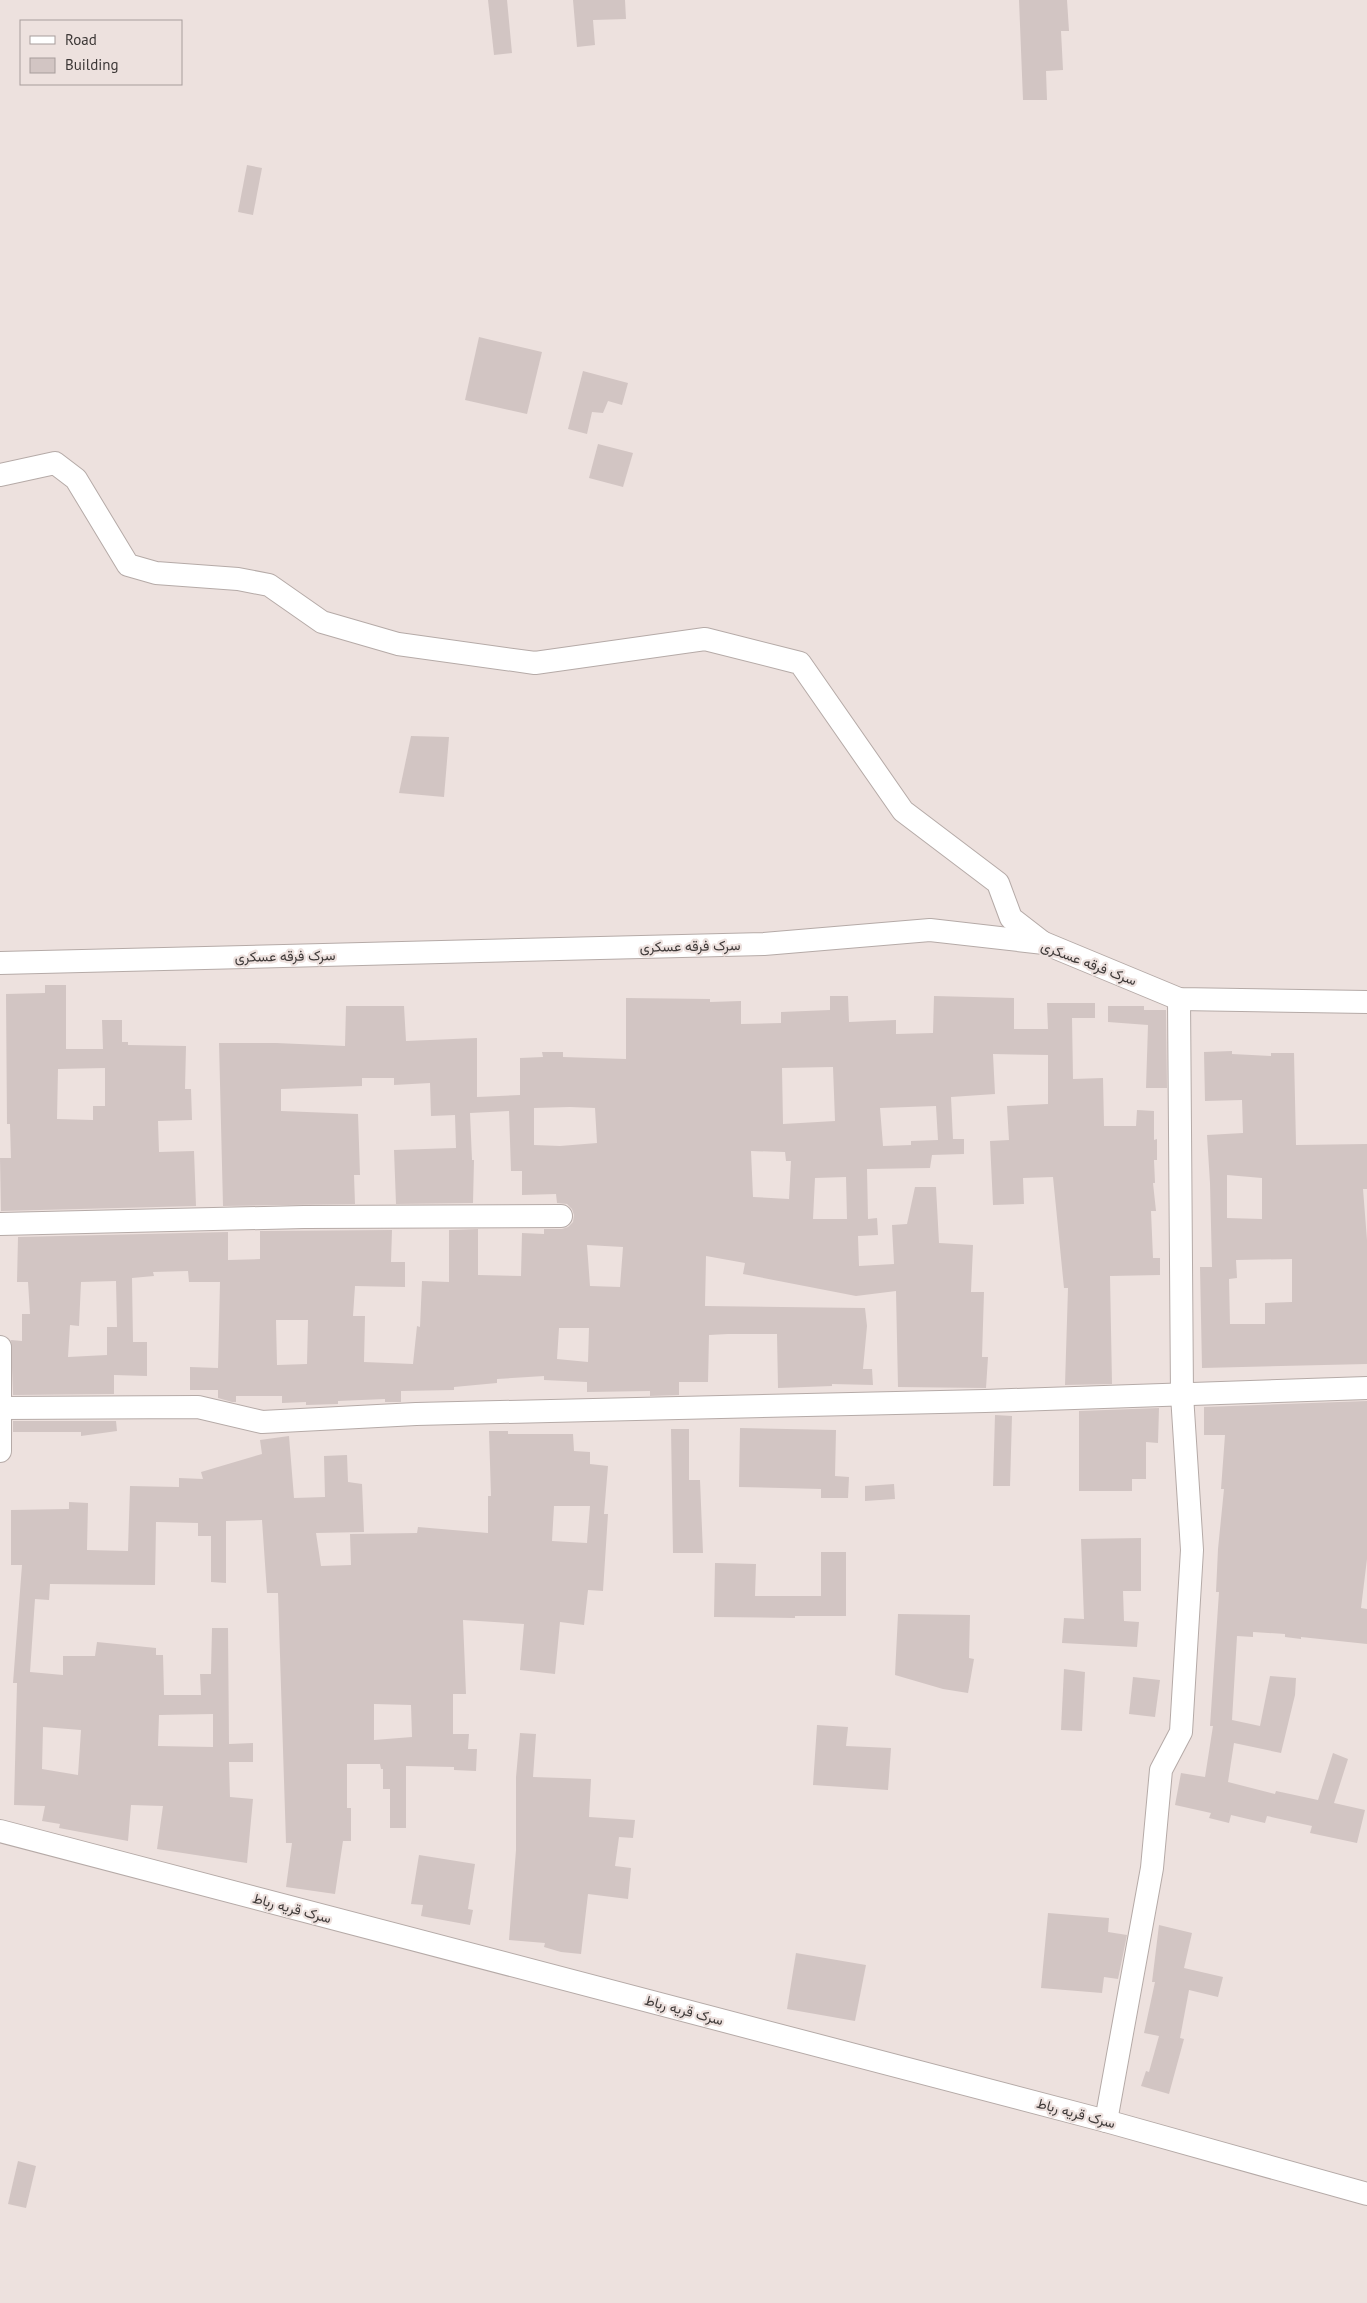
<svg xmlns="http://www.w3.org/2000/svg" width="1367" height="2303" font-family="'PT Sans',Vazirmatn,sans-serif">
<rect width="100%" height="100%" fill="#ede1de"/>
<g fill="#d2c5c3" fill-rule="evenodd">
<polygon points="488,0 507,0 512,53 494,55"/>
<polygon points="573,0 625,0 626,19 593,20 595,45 577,47"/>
<polygon points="1019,0 1067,0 1069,31 1061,31 1063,70 1046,71 1047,100 1023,100"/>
<polygon points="247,165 262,168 253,215 238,212"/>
<polygon points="479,337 542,352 527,414 465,400"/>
<polygon points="583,371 628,383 622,405 608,401 603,413 592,412 587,434 568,429"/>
<polygon points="598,444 633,453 623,487 589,478"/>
<polygon points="411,736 449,737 444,797 399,793"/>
<path d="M 45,985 L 66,985 L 66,1049 L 103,1049 L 102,1020 L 122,1020 L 122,1042 L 128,1042 L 128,1045 L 186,1046 L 185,1089 L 191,1089 L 192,1120 L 158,1121 L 159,1152 L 194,1151 L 196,1206 L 1,1211 L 0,1158 L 11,1158 L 10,1124 L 7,1124 L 6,994 L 45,993 ZM 105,1068 L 105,1106 L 93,1106 L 93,1120 L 57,1119 L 58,1069 Z"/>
<path d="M 830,996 L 848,996 L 849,1022 L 896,1020 L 896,1034 L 933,1033 L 934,996 L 1014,998 L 1014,1029 L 1048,1029 L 1047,1003 L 1095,1003 L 1095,1018 L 1072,1018 L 1073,1079 L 1103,1078 L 1104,1126 L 1136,1126 L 1137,1110 L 1154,1111 L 1154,1140 L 1157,1139 L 1157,1160 L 1154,1160 L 1155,1183 L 1153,1183 L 1156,1211 L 1151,1211 L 1153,1258 L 1160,1258 L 1160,1275 L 1110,1276 L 1112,1384 L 1065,1385 L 1068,1288 L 1064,1288 L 1053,1177 L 1023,1178 L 1024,1204 L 993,1205 L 990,1141 L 1009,1140 L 1007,1106 L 1048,1104 L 1048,1055 L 993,1054 L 995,1094 L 951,1097 L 953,1139 L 964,1139 L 964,1154 L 932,1155 L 930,1168 L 867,1169 L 868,1219 L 877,1218 L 878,1235 L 858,1236 L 859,1266 L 894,1264 L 892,1225 L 907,1224 L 915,1187 L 936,1187 L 939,1243 L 973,1245 L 971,1292 L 984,1292 L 982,1357 L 988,1357 L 986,1388 L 898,1387 L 896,1291 L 856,1296 L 743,1274 L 745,1263 L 706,1256 L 705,1306 L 865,1308 L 867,1326 L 863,1369 L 872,1369 L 873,1385 L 832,1384 L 832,1386 L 778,1388 L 777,1334 L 728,1334 L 709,1335 L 708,1382 L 679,1382 L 679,1395 L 650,1396 L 650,1391 L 587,1392 L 587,1382 L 544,1380 L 544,1376 L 497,1379 L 497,1383 L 454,1387 L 454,1390 L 401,1391 L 401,1402 L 385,1402 L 385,1399 L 338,1401 L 338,1404 L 306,1405 L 306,1402 L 282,1403 L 282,1396 L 236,1396 L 236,1402 L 232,1402 L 218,1398 L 218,1390 L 190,1390 L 190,1367 L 218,1368 L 220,1282 L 189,1282 L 188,1271 L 153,1272 L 154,1276 L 132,1278 L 133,1342 L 147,1342 L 147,1376 L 114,1375 L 114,1394 L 13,1395 L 11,1340 L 22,1341 L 22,1314 L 30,1314 L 28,1282 L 17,1282 L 18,1237 L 228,1232 L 228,1260 L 260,1259 L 260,1231 L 392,1230 L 391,1262 L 405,1262 L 405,1287 L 355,1286 L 353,1316 L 365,1316 L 364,1362 L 413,1364 L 417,1326 L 420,1327 L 422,1281 L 449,1282 L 449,1230 L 478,1229 L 478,1275 L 521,1276 L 522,1233 L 544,1234 L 544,1229 L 562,1229 L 568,1227 L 573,1222 L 574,1215 L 572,1209 L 567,1204 L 557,1203 L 556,1194 L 522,1195 L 522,1171 L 511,1171 L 509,1111 L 470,1113 L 472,1160 L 474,1160 L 473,1203 L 396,1204 L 394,1150 L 456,1148 L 455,1115 L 431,1116 L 430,1083 L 394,1085 L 394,1078 L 362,1078 L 362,1086 L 281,1089 L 281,1111 L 358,1114 L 360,1175 L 354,1175 L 355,1204 L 223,1206 L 219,1043 L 276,1043 L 345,1046 L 346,1006 L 404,1006 L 406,1041 L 477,1038 L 477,1097 L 520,1095 L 520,1058 L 543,1057 L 542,1052 L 563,1052 L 563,1057 L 626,1059 L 626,998 L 710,999 L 710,1002 L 741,1001 L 741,1024 L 781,1023 L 781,1012 L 830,1010 ZM 833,1067 L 835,1121 L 783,1124 L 782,1068 ZM 936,1106 L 938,1140 L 911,1141 L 911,1145 L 883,1146 L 880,1108 ZM 570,1107 L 595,1108 L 597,1143 L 560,1146 L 534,1145 L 534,1108 ZM 751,1151 L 785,1152 L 786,1161 L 791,1161 L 789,1199 L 753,1197 ZM 846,1177 L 847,1219 L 813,1219 L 815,1178 ZM 587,1245 L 623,1247 L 620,1287 L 590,1286 ZM 116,1281 L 117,1327 L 107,1327 L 107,1355 L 68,1357 L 70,1325 L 79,1326 L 81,1282 ZM 276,1320 L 308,1320 L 307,1364 L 277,1365 ZM 559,1328 L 589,1328 L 588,1362 L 557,1359 Z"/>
<polygon points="1108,1006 1144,1006 1144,1010 1166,1010 1167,1088 1146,1088 1148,1025 1108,1022"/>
<path d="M 1232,1051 L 1232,1054 L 1271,1056 L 1271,1053 L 1294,1053 L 1296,1145 L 1367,1144 L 1367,1189 L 1363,1189 L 1367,1240 L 1367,1364 L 1202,1368 L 1200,1267 L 1212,1267 L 1210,1183 L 1207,1135 L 1243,1133 L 1242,1100 L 1205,1101 L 1204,1052 ZM 1227,1175 L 1262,1178 L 1262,1219 L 1227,1218 ZM 1292,1259 L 1292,1302 L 1265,1303 L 1265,1324 L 1230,1324 L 1229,1279 L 1237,1278 L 1236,1260 Z"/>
<polygon points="1367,1401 1367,1559 1361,1608 1367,1609 1367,1644 1301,1637 1301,1639 1285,1637 1285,1634 1253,1632 1253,1637 1237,1636 1232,1720 1260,1726 1270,1676 1296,1678 1295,1695 1281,1753 1234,1743 1228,1782 1275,1794 1276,1791 1318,1800 1333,1753 1348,1759 1334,1803 1365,1810 1357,1843 1310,1833 1312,1826 1267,1816 1265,1823 1231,1815 1229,1823 1209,1818 1211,1813 1175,1805 1181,1773 1205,1777 1213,1726 1210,1726 1219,1592 1216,1592 1218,1549 1224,1489 1221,1489 1225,1435 1204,1435 1204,1407"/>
<polygon points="1159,1408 1158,1443 1146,1442 1146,1479 1132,1479 1132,1491 1079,1491 1079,1411"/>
<polygon points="995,1415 1012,1416 1010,1486 993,1486"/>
<polygon points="13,1421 116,1421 117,1431 81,1436 81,1432 13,1432"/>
<polygon points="740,1428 836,1430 835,1476 849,1477 848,1498 821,1498 821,1489 739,1487"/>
<polygon points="671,1429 689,1429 689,1480 700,1480 703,1553 673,1553"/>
<path d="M 489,1431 L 508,1431 L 508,1434 L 573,1434 L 574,1451 L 590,1452 L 590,1464 L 608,1466 L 604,1514 L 608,1514 L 603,1591 L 588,1590 L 584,1625 L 560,1622 L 555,1674 L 520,1670 L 524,1624 L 463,1620 L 466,1694 L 453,1694 L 453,1734 L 469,1734 L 468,1749 L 477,1749 L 476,1771 L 454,1770 L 454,1767 L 406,1766 L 406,1828 L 390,1828 L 390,1789 L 383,1789 L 383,1769 L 381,1769 L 380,1764 L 347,1764 L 347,1808 L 351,1808 L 351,1841 L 343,1841 L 335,1894 L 286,1887 L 292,1843 L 286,1843 L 278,1593 L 267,1593 L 262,1520 L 226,1521 L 226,1583 L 211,1582 L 211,1536 L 198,1536 L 198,1523 L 156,1522 L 155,1585 L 50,1584 L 49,1600 L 35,1599 L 30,1672 L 63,1675 L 63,1656 L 95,1656 L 97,1642 L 156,1648 L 156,1655 L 163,1655 L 164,1695 L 201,1695 L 200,1674 L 211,1674 L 212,1628 L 228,1628 L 229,1744 L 253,1743 L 253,1762 L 229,1762 L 230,1797 L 253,1799 L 247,1863 L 157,1849 L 163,1806 L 131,1805 L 128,1841 L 59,1828 L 60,1824 L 42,1821 L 45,1806 L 14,1805 L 17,1683 L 13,1683 L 22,1565 L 11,1565 L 11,1510 L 69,1509 L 69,1502 L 88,1503 L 87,1550 L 128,1551 L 130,1486 L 179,1487 L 179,1478 L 203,1479 L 201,1472 L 262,1454 L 260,1440 L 289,1436 L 294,1498 L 325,1497 L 324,1456 L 347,1455 L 348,1482 L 362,1484 L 364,1532 L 316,1533 L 321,1566 L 351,1565 L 350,1534 L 417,1533 L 418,1527 L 488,1533 L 488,1496 L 491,1496 ZM 554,1506 L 590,1506 L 587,1543 L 552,1541 ZM 374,1704 L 411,1705 L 412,1737 L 374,1740 ZM 213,1714 L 213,1747 L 158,1746 L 159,1715 ZM 43,1727 L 81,1730 L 78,1775 L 42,1769 Z"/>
<polygon points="894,1484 895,1499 865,1501 865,1486"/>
<polygon points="1141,1538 1141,1591 1123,1591 1124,1621 1139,1622 1137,1647 1062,1643 1064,1618 1084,1619 1081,1539"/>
<polygon points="821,1552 846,1552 846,1616 795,1616 795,1618 714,1617 715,1563 756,1564 755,1596 821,1596"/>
<polygon points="898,1614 970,1615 969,1658 974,1659 968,1693 943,1689 895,1675"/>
<polygon points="1064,1669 1085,1672 1082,1731 1061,1730"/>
<polygon points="1133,1677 1160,1680 1155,1717 1129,1714"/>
<polygon points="817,1725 848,1727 846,1746 891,1748 888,1790 813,1785"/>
<polygon points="520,1733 536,1734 533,1777 591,1779 589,1817 635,1820 633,1838 619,1837 615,1866 631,1868 628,1899 588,1894 581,1954 561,1952 544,1947 545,1943 509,1940 516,1850 516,1777"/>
<polygon points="419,1855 475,1864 468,1909 473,1910 470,1925 421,1916 423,1905 411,1904"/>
<polygon points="1048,1913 1109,1918 1108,1932 1127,1935 1118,1979 1104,1977 1102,1993 1041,1988"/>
<polygon points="1159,1925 1192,1933 1184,1968 1223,1977 1218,1997 1189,1990 1180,2038 1184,2039 1169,2094 1141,2086 1146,2071 1149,2072 1159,2036 1144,2033 1155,1982 1152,1982"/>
<polygon points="796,1953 866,1965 855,2021 787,2009"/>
<polygon points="18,2161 36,2166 26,2208 8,2204"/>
</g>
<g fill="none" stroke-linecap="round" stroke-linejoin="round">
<g stroke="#b5aaa7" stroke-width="24">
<g id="minor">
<polyline points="0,475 55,463 76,479 128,565 156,573 238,579 269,585 322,622 398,644 535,663 705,639 800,663 903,811 998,883 1011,918 1042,942"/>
<polyline points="0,963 764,944 930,930 1044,943 1179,999 1367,1002"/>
<polyline points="0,1224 304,1217 561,1216"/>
<polyline points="0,1347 0,1451"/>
<polyline points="1,1408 198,1407 262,1422 416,1414 985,1401 1367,1388"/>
<polyline points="0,1831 1106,2121 1367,2194"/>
<polyline points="1106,2121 1152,1868 1161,1770 1181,1732 1192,1550 1182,1395 1179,999"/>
</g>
</g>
<use href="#minor" stroke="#fff" stroke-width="22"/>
</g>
<g text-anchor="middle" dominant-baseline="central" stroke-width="4.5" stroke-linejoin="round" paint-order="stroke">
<g font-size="14" fill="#3d3837" stroke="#ede1de">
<text transform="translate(690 946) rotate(-1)">سرک فرقه عسکری</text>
<text transform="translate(285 956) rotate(-1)">سرک فرقه عسکری</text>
<text transform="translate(1089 963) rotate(21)">سرک فرقه عسکری</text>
<text transform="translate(292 1908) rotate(15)">سرک قریه رباط</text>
<text transform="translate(684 2010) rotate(15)">سرک قریه رباط</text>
<text transform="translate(1076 2113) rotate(15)">سرک قریه رباط</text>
</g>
</g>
<rect x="20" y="20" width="162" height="65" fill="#ede1de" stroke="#a79d9b"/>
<rect x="30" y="36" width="25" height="8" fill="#ffffff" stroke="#a79d9b"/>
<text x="65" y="45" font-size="15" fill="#3d3837">Road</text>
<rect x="30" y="58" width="25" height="15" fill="#d2c5c3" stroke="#a79d9b"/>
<text x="65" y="70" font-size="15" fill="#3d3837">Building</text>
</svg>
